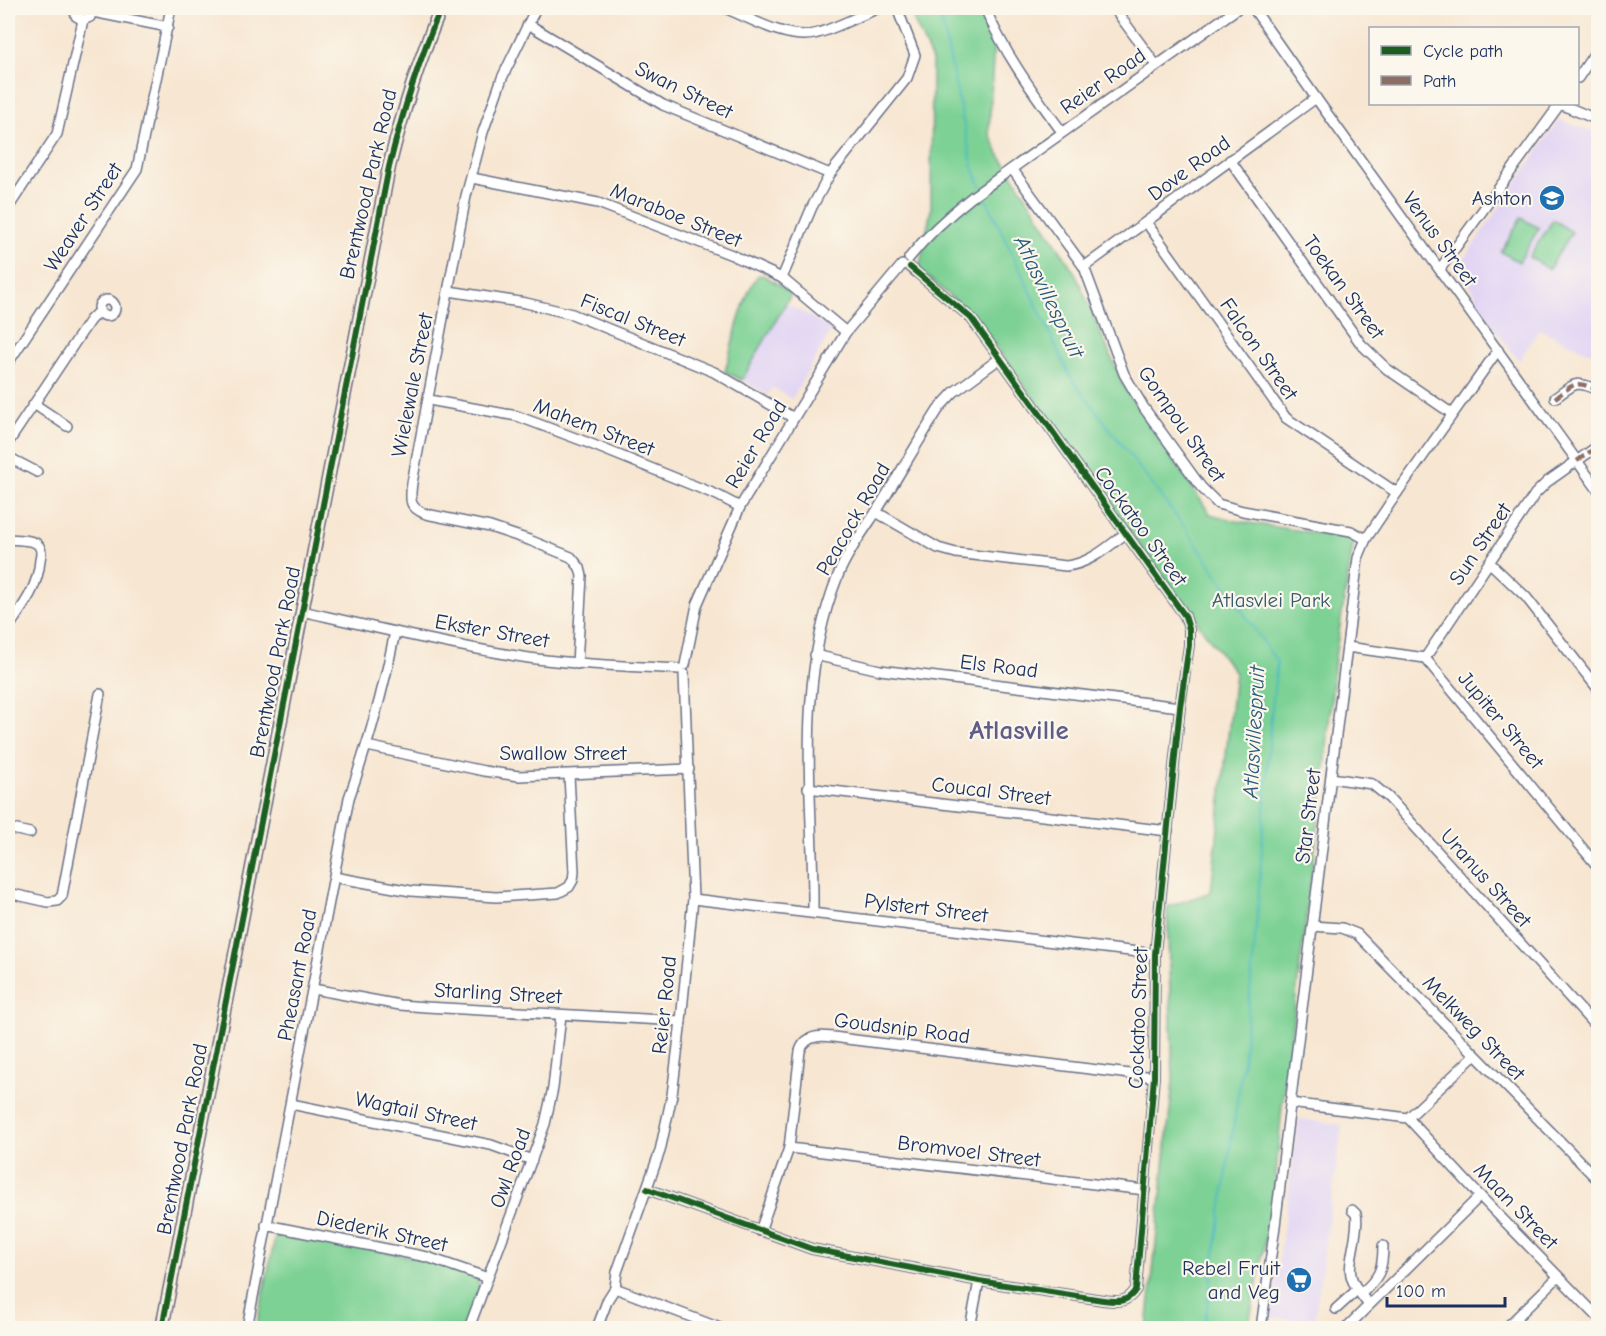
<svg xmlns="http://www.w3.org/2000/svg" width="1606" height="1336" font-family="'Comic Neue',sans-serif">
<rect width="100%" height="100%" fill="#fbf7ec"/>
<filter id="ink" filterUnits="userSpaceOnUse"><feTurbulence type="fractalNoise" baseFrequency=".0167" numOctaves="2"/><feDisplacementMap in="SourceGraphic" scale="12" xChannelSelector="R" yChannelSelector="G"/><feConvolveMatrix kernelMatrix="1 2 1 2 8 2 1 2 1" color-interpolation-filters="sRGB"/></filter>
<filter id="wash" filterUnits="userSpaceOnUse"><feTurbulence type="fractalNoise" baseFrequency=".008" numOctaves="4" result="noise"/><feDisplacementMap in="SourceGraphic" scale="24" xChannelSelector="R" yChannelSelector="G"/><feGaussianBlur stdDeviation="1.35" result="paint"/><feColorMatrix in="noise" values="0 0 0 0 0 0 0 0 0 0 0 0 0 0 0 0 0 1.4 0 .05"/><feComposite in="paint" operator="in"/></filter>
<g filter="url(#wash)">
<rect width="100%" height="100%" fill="#f7e6d1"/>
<g fill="#e1d4f4">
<polygon points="1559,120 1598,133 1598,356 1539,329 1519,361 1476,304 1475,293 1461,270 1462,262"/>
<polygon points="786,303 832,329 792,399 772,387 768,395 742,380"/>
<polygon points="1299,1119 1342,1125 1314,1323 1271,1317"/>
</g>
<g fill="#7dd194" stroke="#4c8079" stroke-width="1.5">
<polygon points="908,8 980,8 994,40 989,132 999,154 1075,273 1124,387 1210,514 1236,521 1354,539 1335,657 1325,769 1282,1106 1274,1197 1248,1328 1147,1328 1173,1081 1167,907 1211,892 1235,673 1102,494 976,319 919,269 931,210 932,60"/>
<polygon points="1521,218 1539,228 1519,262 1501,252"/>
<polygon points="1553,220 1572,232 1549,269 1529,257"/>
<path d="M 759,275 L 765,276 L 790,292 L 790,296 L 742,380 L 725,372 C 730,353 745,286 759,275 Z"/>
<polygon points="276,1233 283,1233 429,1260 477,1278 480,1289 465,1328 256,1328"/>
</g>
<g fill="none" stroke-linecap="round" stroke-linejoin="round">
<g stroke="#4bbac1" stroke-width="2">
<polyline points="939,8 973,168 981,187"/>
<polyline points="983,192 1071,378 1186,529 1277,662 1271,716 1257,917 1244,1054 1204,1328"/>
</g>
</g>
</g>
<g filter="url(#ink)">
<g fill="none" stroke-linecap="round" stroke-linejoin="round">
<g stroke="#686f86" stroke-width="12">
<g id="street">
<polyline points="74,8 76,16 83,20 90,17 93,8"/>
<path d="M 536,8 L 502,78 L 483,132 L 466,196 L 412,483 C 410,500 408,507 426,514 L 490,527 L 529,540 L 571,557 L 580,568 L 582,576 L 577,664"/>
<path d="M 725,8 C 749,18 787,40 814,34 C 833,30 860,15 879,8"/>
<path d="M 985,8 C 1004,53 1033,92 1062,132"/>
<polyline points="1114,8 1156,65"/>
<polyline points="1253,8 1316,98 1598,490"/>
<polyline points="93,12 168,27"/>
<polyline points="528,24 663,105 830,174"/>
<polyline points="1578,78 1598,48"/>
<polyline points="1560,104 1598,120"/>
<polyline points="1230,160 1361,344 1387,369 1451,413"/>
<polyline points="1012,169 1084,267 1124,374 1144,408 1201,487 1218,504 1243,511 1351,531 1366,539"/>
<polyline points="472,178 598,203 732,255 782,278 846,332"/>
<polyline points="8,208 57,134 83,20"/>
<polyline points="1146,222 1286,418 1397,493"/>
<path d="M 909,258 C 928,234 949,215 972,197 L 1238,8"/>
<polyline points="1084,267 1316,98"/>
<polyline points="1440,269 1560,104"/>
<polyline points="782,278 812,207 830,174 907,78 915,55 897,8"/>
<polyline points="449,291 526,303 572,314 714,372 792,417"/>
<circle cx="107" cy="308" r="8"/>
<polyline points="8,363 137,169 171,8"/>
<path d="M 1555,398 C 1576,383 1574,380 1598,390"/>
<polyline points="429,400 517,416 586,442 717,495 740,507"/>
<polyline points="34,404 67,426"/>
<polyline points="8,443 90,320 99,311"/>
<polyline points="8,457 37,472"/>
<path d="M 876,512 L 938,548 L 956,553 L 1066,566 C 1089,564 1108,547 1126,533"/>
<path d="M 8,539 C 15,540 35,539 39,546 C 42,550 41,556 40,560 C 38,588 23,606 8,628"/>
<polyline points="1489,562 1526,597 1598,689"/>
<path d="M 302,611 C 377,628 453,646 529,658 C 579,665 629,666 679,669"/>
<polyline points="1347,647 1425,658 1598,867"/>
<polyline points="815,655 880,670 1180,707"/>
<polyline points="1425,658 1535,494 1547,482 1598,446"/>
<polyline points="685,665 697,605 740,507 846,332 902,265"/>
<polyline points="367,746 484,771 519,776 689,769"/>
<polyline points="1331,778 1372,784 1389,798 1598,1029"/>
<polyline points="808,788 1168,831"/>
<polyline points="8,828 30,833"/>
<polyline points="334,877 411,891 496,897 558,893 569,887 573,880 574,872 569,775"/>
<polyline points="8,893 48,902 57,901 62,896 100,694"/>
<polyline points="693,899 1155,954"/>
<path d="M 813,912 C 814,798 794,688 837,578 C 846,555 862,533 876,512 C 898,477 918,441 940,407 L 954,392 L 999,359"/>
<polyline points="1312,926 1342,928 1357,934 1598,1180"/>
<polyline points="313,989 400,1005 426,1007 681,1021"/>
<polyline points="1290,1103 1408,1118 1480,1196 1598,1317"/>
<polyline points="291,1104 491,1145 532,1160"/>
<polyline points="1408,1118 1475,1055"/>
<polyline points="789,1148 1145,1190"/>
<path d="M 647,1189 L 812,1249 L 979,1281 L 1103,1300 C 1117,1302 1128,1303 1136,1289 L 1154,1077 L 1155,954 L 1180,707 L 1189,645 L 1189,629 L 1185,616 L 971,318 L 910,267"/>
<path d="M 1352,1210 L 1356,1214 C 1358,1222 1356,1230 1355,1238 C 1349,1273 1345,1276 1369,1305"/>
<polyline points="266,1225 427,1257 488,1278"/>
<path d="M 760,1231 L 789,1148 L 800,1051 C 807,1030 831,1037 847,1039 L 1154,1077"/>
<polyline points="615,1288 720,1328"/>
<path d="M 1361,1294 C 1379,1277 1383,1271 1383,1246"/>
<polyline points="1336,1309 1358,1289"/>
<path d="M 247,1328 L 349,798 C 368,744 384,689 395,632"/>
<polyline points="469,1328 545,1124 553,1088 561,1015"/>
<polyline points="597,1328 608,1299 615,1288 617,1272 660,1151 672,1095 681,1021 693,899 684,674"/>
<polyline points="970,1328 979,1281"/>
<polyline points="1261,1328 1275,1226 1358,558 1366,539 1397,493 1498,350"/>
<polyline points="1346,1328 1480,1196"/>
<polyline points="1506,1328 1558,1277"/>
</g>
</g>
<g stroke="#686f86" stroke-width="15">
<path id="secondary" d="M 162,1328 L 389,167 C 403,110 418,62 441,8"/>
</g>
<use href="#street" stroke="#fff" stroke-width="9"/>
<use href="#secondary" stroke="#fee3d1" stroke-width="12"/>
<g stroke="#8d6e63" stroke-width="4.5" stroke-dasharray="9 4.5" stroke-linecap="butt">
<path d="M 1555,398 C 1576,383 1574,380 1598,390"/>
<polyline points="1577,461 1598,446"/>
</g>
<g stroke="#fbf7ec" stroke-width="10">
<g id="cycleway">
<path d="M 647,1189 L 812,1249 L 979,1281 L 1103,1300 C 1117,1302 1128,1303 1136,1289 L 1154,1077 L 1155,954 L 1180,707 L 1189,645 L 1189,629 L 1185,616 L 971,318 L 910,267"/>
<path d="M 162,1328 L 389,167 C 403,110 418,62 441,8"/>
</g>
</g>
<use href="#cycleway" stroke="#1b5e20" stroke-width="6"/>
</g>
</g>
<defs>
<g id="school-disc" transform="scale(1.35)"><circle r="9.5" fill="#1f6fb2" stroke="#fbf7ec"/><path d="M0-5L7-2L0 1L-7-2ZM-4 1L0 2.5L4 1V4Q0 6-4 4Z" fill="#fff"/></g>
<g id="supermarket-disc" transform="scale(1.35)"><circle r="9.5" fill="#1f6fb2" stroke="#fbf7ec"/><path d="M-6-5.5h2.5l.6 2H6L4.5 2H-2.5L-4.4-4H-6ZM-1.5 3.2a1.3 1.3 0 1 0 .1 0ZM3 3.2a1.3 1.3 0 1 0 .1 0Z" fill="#fff"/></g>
</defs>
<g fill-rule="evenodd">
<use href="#school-disc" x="1552" y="198"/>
<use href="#supermarket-disc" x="1299" y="1280"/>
</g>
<g text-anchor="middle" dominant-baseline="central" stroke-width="4.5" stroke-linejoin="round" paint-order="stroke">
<g font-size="21" fill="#1b2f5e" stroke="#fbf7ec">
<text transform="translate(1103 81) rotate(-35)">Reier Road</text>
<text transform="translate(684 90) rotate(26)">Swan Street</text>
<text transform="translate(1189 168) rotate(-36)">Dove Road</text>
<text transform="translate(368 184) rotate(-77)">Brentwood Park Road</text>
<text transform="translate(676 215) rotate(22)">Maraboe Street</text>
<text transform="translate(83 217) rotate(-57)">Weaver Street</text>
<text transform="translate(1440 239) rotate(54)">Venus Street</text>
<text transform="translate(1344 287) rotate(54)">Toekan Street</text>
<text transform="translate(633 320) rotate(22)">Fiscal Street</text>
<text transform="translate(1259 349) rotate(55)">Falcon Street</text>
<text transform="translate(412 385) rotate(-79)">Wielewale Street</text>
<text transform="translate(1182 424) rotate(55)">Gompou Street</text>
<text transform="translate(594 427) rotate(21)">Mahem Street</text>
<text transform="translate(756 444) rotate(-59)">Reier Road</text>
<text transform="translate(853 519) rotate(-60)">Peacock Road</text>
<text transform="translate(1141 526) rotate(54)">Cockatoo Street</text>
<text transform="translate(1480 544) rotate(-56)">Sun Street</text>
<text transform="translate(492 631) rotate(10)">Ekster Street</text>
<text transform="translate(275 662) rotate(-79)">Brentwood Park Road</text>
<text transform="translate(999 666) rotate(7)">Els Road</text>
<text transform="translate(1501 720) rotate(50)">Jupiter Street</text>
<text x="563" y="753">Swallow Street</text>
<text transform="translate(991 791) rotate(7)">Coucal Street</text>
<text transform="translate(1308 816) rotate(-83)">Star Street</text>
<text transform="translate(1486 878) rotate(48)">Uranus Street</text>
<text transform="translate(926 908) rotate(7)">Pylstert Street</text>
<text transform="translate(297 975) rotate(-79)">Pheasant Road</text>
<text transform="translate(498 993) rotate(3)">Starling Street</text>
<text transform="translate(664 1005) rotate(-84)">Reier Road</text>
<text transform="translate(1138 1018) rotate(-88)">Cockatoo Street</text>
<text transform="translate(902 1028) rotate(7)">Goudsnip Road</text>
<text transform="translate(1474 1028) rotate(46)">Melkweg Street</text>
<text transform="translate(416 1111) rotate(12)">Wagtail Street</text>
<text transform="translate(182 1139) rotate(-79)">Brentwood Park Road</text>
<text transform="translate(969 1151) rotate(7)">Bromvoel Street</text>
<text transform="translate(510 1168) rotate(-70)">Owl Road</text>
<text transform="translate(1516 1206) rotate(46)">Maan Street</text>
<text transform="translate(382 1231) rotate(12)">Diederik Street</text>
</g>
<g font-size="21" fill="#1b2f5e" stroke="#fbf7ec" text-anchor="end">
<text x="1532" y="198">Ashton</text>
<text x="1280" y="1268">Rebel Fruit<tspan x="1280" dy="24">and Veg</tspan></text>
</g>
<g font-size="21" fill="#34586c" stroke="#fbf7ec">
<text x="1271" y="600">Atlasvlei Park</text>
</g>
<g font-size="22" font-style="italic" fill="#29597c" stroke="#fbf7ec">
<text transform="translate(1049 297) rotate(64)">Atlasvillespruit</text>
<text transform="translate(1254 732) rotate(-87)">Atlasvillespruit</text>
</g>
<g font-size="27" font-weight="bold" fill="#605d87" stroke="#fbf7ec">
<text x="1019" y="730">Atlasville</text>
</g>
</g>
<rect width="1606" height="1336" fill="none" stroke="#fbf7ec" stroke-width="30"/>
<rect x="1369" y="27" width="210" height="78" fill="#fbf7ec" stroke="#a1a7b3" stroke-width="1.5"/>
<rect x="1381" y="46" width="30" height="9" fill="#1b5e20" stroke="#a1a7b3" stroke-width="1.5"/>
<text x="1423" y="57" font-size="18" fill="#1b2f5e">Cycle path</text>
<rect x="1381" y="76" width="30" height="9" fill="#8d6e63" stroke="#a1a7b3" stroke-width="1.5"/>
<text x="1423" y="87" font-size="18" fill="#1b2f5e">Path</text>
<path d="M1387 1297v9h118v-9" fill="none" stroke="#1b2f5e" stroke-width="3"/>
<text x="1396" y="1297" font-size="18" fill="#1b2f5e" stroke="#fbf7ec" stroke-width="4.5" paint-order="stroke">100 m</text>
</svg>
